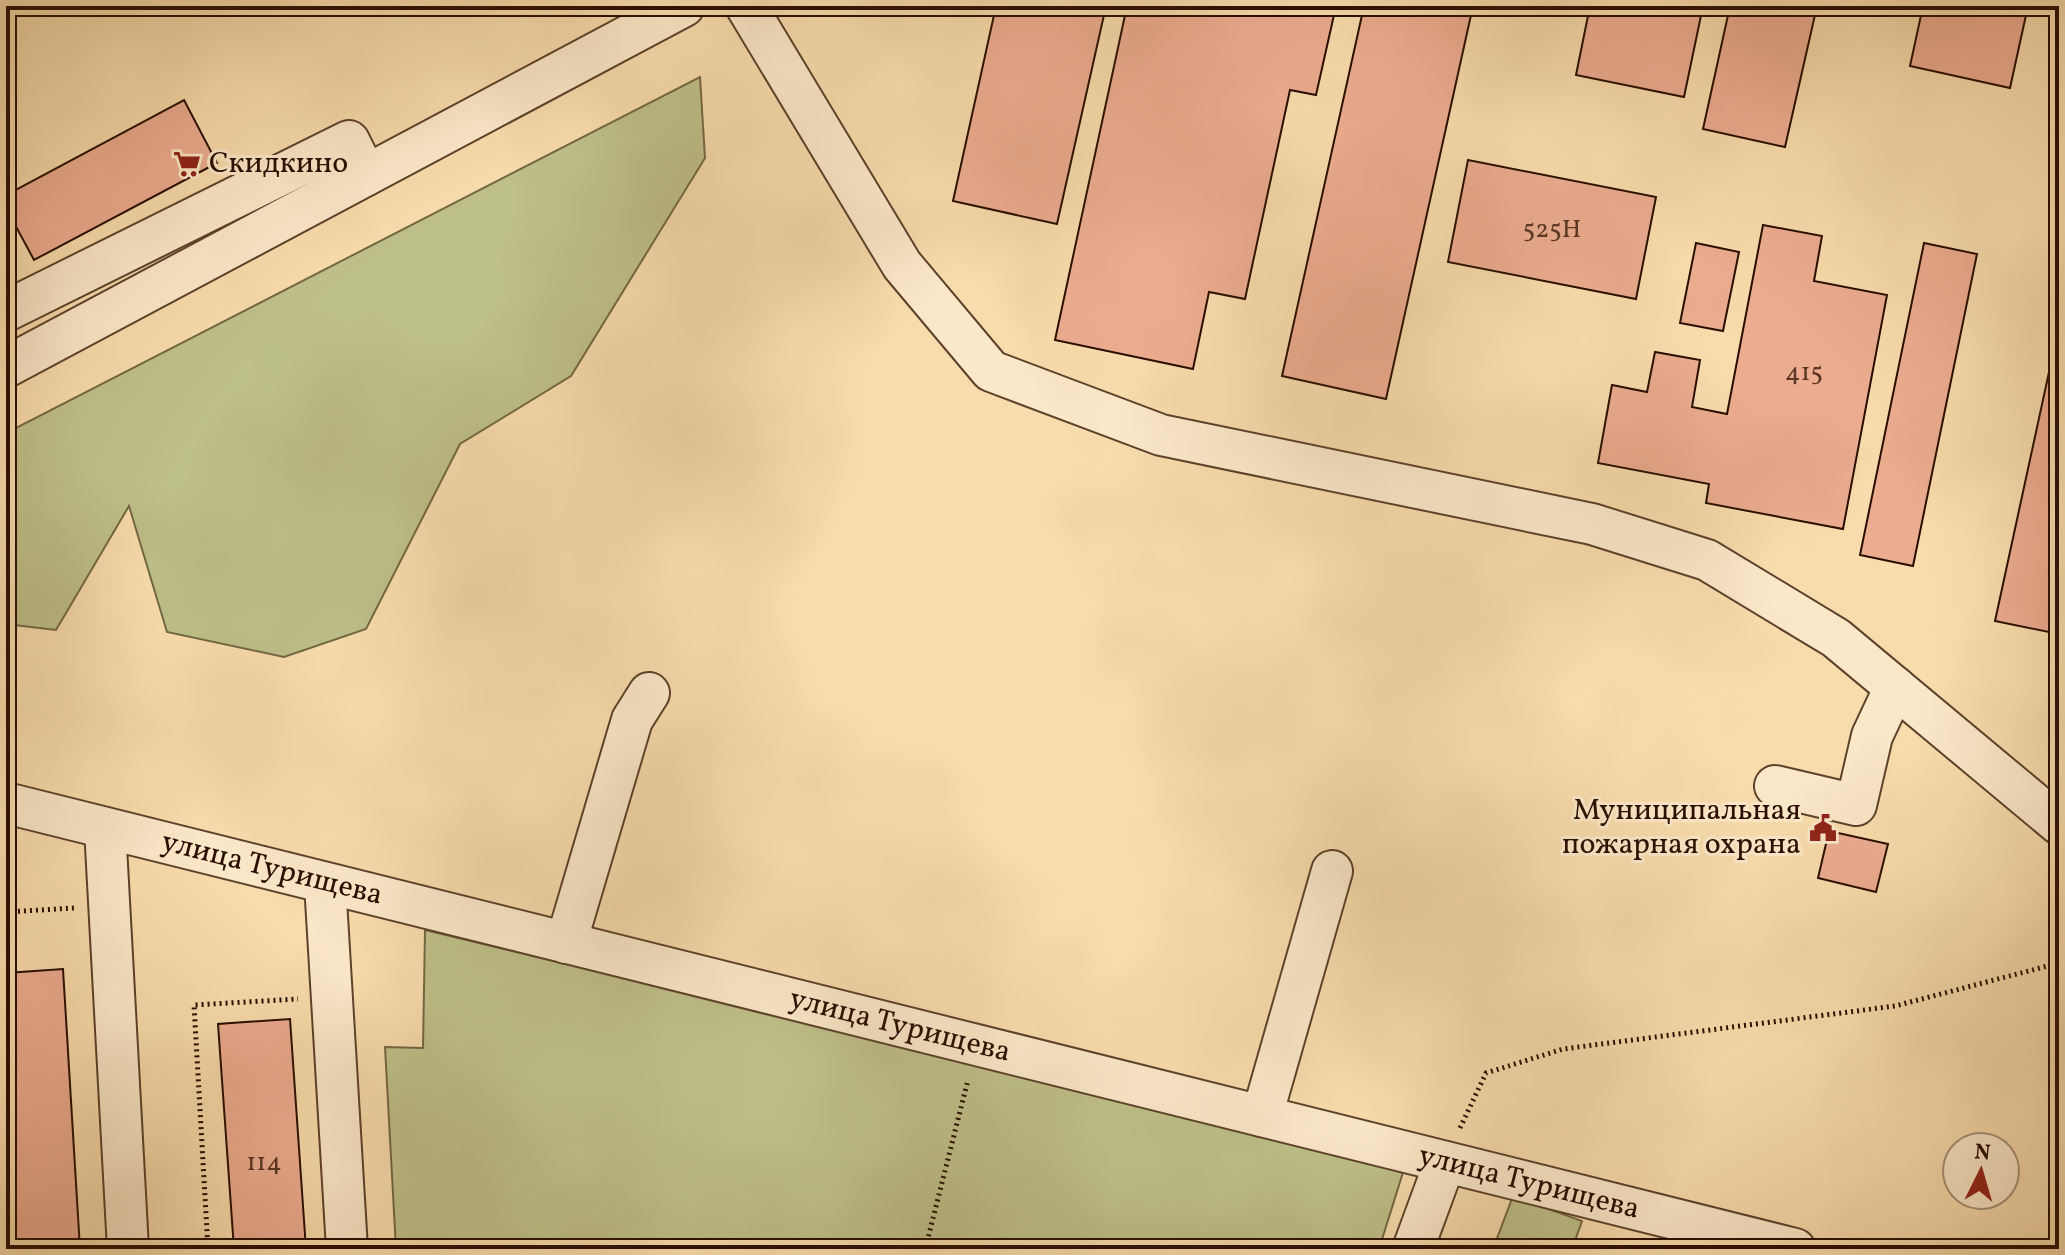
<svg xmlns="http://www.w3.org/2000/svg" width="2065" height="1255" font-family="Vollkorn,serif">
<rect width="100%" height="100%" fill="#f9dcac"/>
<filter id="stains"><feTurbulence type="fractalNoise" baseFrequency=".0025" numOctaves="4"/><feColorMatrix values="0 0 0 0 .2 0 0 0 0 .09 0 0 0 0 .02 0 0 0 .5 -.17"/></filter>
<radialGradient id="worn" r=".72"><stop offset=".6" stop-color="#630" stop-opacity="0"/><stop offset="1" stop-color="#630" stop-opacity=".3"/></radialGradient>
<g fill="#bec089" stroke="#736744" stroke-width="2">
<polygon points="700,77 705,158 571,376 460,444 366,629 284,657 167,632 129,506 56,630 6,624 6,433"/>
<polygon points="425,930 1405,1166 1379,1249 396,1249 385,1047 423,1048"/>
<polygon points="1513,1196 1582,1221 1572,1249 1493,1249"/>
</g>
<g fill="#ecac90" stroke="#280e00" stroke-width="2">
<polygon points="996,6 1106,6 1057,224 953,201"/>
<polygon points="1127,6 1336,6 1316,95 1290,90 1245,299 1209,292 1193,369 1055,340"/>
<polygon points="1364,6 1473,6 1386,399 1282,376"/>
<polygon points="1590,6 1703,6 1684,97 1576,75"/>
<polygon points="1730,6 1817,6 1785,147 1703,129"/>
<polygon points="1923,6 2028,6 2010,88 1910,66"/>
<polygon points="184,100 217,163 34,260 6,208 6,195"/>
<polygon points="1468,160 1656,197 1636,299 1448,262"/>
<polygon points="1763,225 1822,236 1814,281 1887,295 1843,529 1706,503 1709,484 1598,463 1612,385 1647,392 1655,352 1700,360 1692,407 1727,414"/>
<polygon points="1696,243 1739,252 1723,331 1680,323"/>
<polygon points="1924,243 1977,254 1913,566 1860,555"/>
<polygon points="2059,326 2059,634 1995,621"/>
<polygon points="1829,831 1888,844 1876,892 1818,878"/>
<polygon points="63,969 80,1249 6,1249 6,973"/>
<polygon points="290,1019 306,1249 234,1249 218,1024"/>
</g>
<g fill="none" stroke-linecap="round" stroke-linejoin="round">
<g stroke="#5c422b" stroke-width="44">
<g id="minor">
<polyline points="746,6 902,265 991,371 1161,435 1592,524 1707,560 1836,638 2059,824"/>
<polyline points="6,311 349,141 366,175"/>
<polyline points="6,367 684,6"/>
<polyline points="1775,786 1856,805 1872,736 1895,687"/>
<polyline points="6,803 1795,1249"/>
<polyline points="105,828 128,1249"/>
<polyline points="325,883 347,1249"/>
<polyline points="566,943 632,720 649,693"/>
<polyline points="1262,1116 1332,871"/>
<polyline points="1413,1249 1445,1162"/>
</g>
</g>
<g stroke="#280e00" stroke-width="5" stroke-dasharray="2 4" stroke-linecap="butt">
<polyline points="6,912 74,908"/>
<polyline points="1460,1128 1486,1073 1563,1049 1895,1006 2059,963"/>
<polyline points="927,1242 968,1080"/>
<polyline points="208,1249 194,1005 298,999"/>
</g>
<use href="#minor" stroke="#fbe8c9" stroke-width="40"/>
</g>
<defs>
<g id="supermarket-bare" transform="scale(2.16)"><path d="M-6-5.5h2.5l.6 2H6L4.5 2H-2.5L-4.4-4H-6ZM-1.5 3.2a1.3 1.3 0 1 0 .1 0ZM3 3.2a1.3 1.3 0 1 0 .1 0Z" fill="#8f2418" stroke="#fbe8c9" stroke-width="2.5" paint-order="stroke"/></g>
<g id="civic-bare" transform="scale(2.16)"><path d="M-.6-6.5H3V-4.5H.6V-3L4-1V1h2V6H-6V1h2V-1L-.6-3ZM-1.2 2.5V6h2.4V2.5Z" fill="#8f2418" stroke="#fbe8c9" stroke-width="2.5" paint-order="stroke"/></g>
</defs>
<g fill-rule="evenodd">
<use href="#supermarket-bare" x="187" y="164"/>
<use href="#civic-bare" x="1823" y="828"/>
</g>
<g text-anchor="middle" dominant-baseline="central" stroke-width="6" stroke-linejoin="round" paint-order="stroke">
<g font-size="26" fill="#593624">
<text x="1552" y="230">525Н</text>
<text x="1804" y="373">415</text>
<text x="264" y="1163">114</text>
</g>
<g font-size="30" fill="#280e00" stroke="#fbe8c9" text-anchor="start">
<text x="209" y="164">Скидкино</text>
<text x="1801" y="811" text-anchor="end">Муниципальная<tspan x="1801" dy="34">пожарная охрана</tspan></text>
</g>
<g font-size="30" fill="#280e00" stroke="#fbe8c9">
<text transform="translate(272 869) rotate(14)">улица Турищева</text>
<text transform="translate(900 1026) rotate(14)">улица Турищева</text>
<text transform="translate(1529 1183) rotate(14)">улица Турищева</text>
</g>
</g>
<rect width="2065" height="1255" fill="none" stroke="#f9dcac" stroke-width="32"/>
<rect x="8" y="8" width="2049" height="1239" fill="none" stroke="#280e00" stroke-width="4"/>
<rect x="16" y="16" width="2033" height="1223" fill="none" stroke="#280e00" stroke-width="2"/>
<g transform="translate(1981 1171) rotate(5)"><circle r="38" fill="#fbe8c9" stroke="#a79179" stroke-width="2"/>
<path d="M0-6L14 30L0 20L-14 30Z" fill="#8f2418"/>
<text y="-12" font-size="22" font-weight="bold" text-anchor="middle" fill="#280e00">N</text>
</g>
<rect width="100%" height="100%" filter="url(#stains)"/>
<rect width="100%" height="100%" fill="url(#worn)"/>
</svg>
